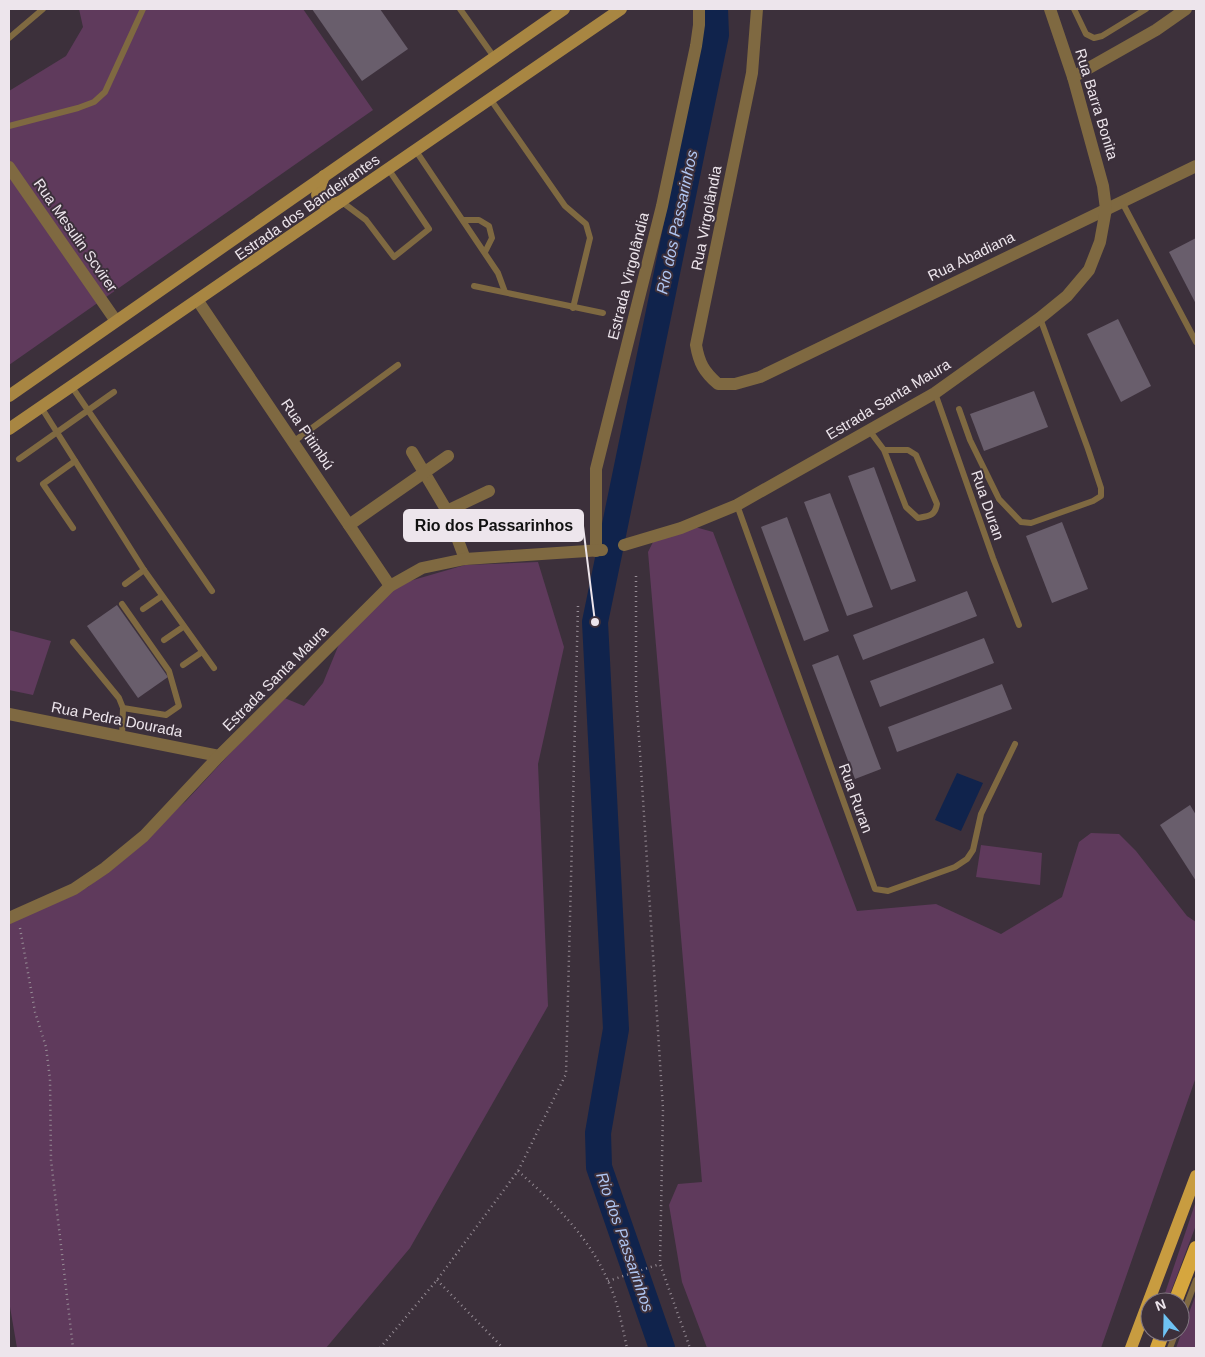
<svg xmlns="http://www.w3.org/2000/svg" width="1205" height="1357" font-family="Arial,sans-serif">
<rect width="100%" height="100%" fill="#3c303b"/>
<g fill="#5f3a5c">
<polygon points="79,9 303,9 373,110 9,365 9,91 66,56 83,27"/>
<polygon points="695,527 713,532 857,911 936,904 1001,934 1062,897 1079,842 1091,833 1119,834 1136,851 1187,916 1196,922 1196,1077 1101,1348 707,1348 682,1282 669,1205 678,1184 702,1182 648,552 654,540"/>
<polygon points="538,562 564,647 538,764 548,1006 410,1248 326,1348 17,1348 9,1301 9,922 88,887 186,801 282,697 304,706 323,683 344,632 389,587 465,565"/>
<polygon points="9,630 51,641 33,695 9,690"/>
<polygon points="981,845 1042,853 1040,885 976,877"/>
<polygon points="1196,1201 1196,1225 1167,1302 1162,1302"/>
<polygon points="1196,1294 1196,1348 1176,1348"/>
</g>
<polygon fill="#10234c" points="957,773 983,783 961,831 935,820"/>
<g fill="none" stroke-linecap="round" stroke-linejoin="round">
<polyline stroke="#10234c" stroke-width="26" points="662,1348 599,1167 598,1133 616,1029 595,622 716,35 715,9"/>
</g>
<g fill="#695e6c">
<polygon points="312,9 380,9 408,49 362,81"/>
<polygon points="1196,238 1196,304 1169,252"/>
<polygon points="1118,319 1151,386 1121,402 1087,334"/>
<polygon points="1034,391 1048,427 984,451 970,414"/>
<polygon points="874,467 916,581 891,590 848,476"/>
<polygon points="830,493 873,607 847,616 804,502"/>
<polygon points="787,517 829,631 804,641 761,527"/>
<polygon points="1062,522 1088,589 1052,603 1026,536"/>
<polygon points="967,591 977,616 863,660 853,635"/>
<polygon points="117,605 168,677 138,698 87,626"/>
<polygon points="984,638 994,663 880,707 870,681"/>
<polygon points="838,655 881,769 855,779 812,665"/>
<polygon points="1002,684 1012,709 897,752 888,727"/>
<polygon points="1190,805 1196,815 1196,881 1160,825"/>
</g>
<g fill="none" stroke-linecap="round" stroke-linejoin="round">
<g stroke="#968c95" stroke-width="2.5" stroke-dasharray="1 4" stroke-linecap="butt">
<polyline points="636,576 636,691 663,1109 660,1264 690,1348"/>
<polyline points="20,928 35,1012 46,1047 50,1079 51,1160 73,1348"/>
<path d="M 518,1171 C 553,1202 590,1238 608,1281 C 618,1302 622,1326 627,1348"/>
<polyline points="437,1280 503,1348"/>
<polyline points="608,1281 660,1264"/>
<polyline points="380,1348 437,1280 518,1171 566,1074 578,606"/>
</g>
<g stroke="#7f6941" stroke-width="6">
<polyline points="460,9 494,57"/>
<polyline points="1074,9 1086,34 1094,38 1102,36 1146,9"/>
<polyline points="9,38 43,9"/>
<polyline points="491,100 565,206 586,224 590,238 573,308"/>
<polyline points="9,126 78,108 94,102 105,92 143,9"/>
<polyline points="416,151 498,273 505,292"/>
<polyline points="342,202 366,220 394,257 429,229 389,170"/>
<polyline points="1122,202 1196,342"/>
<polyline points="463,220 479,220 489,226 492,238 485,252"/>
<polyline points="474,286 603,313"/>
<polyline points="72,387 212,591"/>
<polyline points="935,393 993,558 1019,625"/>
<polyline points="41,407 144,570 214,668"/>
<polyline points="959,409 970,440 999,499 1021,522 1031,523 1093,501 1101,496 1101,488 1088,449 1040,318"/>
<path d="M 869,430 L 884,450 L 906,507 L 918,518 C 929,516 935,516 937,504 L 916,455 L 908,450 L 884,450"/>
<polyline points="293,442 398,365"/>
<polyline points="19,459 114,392"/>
<polyline points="737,505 875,889 888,891 955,867 967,859 973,850 981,814 1015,744"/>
<polyline points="73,528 43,484 75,461"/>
<polyline points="125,584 144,570"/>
<polyline points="122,604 169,671 179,706 166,715 123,708"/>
<polyline points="143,609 162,596"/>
<polyline points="164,640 183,627"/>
<polyline points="73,642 119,698 123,708 122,737"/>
<polyline points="183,665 202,652"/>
<polyline points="1180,1322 1196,1280"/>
<polyline points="1170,1348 1176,1332"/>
</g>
<g stroke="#7f6941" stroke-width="12">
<path d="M 757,9 L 752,73 L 696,345 C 699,363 704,372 718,384 L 735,384 L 760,377 L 1196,166"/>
<polyline points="1073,77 1156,30 1186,9"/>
<polyline points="9,167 116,321"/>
<polyline points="198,301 390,586"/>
<polyline points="412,452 447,511 489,491"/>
<polyline points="447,511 465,559"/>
<polyline points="349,525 448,456"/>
<polyline points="624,545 681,528 737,505 935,393 1040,318 1067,296 1089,270 1100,242 1106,209 1103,186 1073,77 1050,9"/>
<polyline points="596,551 596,469 662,206 696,46 699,25 699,9"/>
<polyline points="9,714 219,756"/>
<polyline points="9,918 74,889 105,868 144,836 219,756 390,586 422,568 465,559 602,550"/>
</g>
<g stroke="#a88642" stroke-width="12">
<path d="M 324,176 L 317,195 C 323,207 329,205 340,202"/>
<polyline points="9,396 564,9"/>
<polyline points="9,429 621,9"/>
</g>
<polyline stroke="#c89c40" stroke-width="12" points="1131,1348 1196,1176"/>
<g stroke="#d6a63e" stroke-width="14">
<polyline points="1175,1302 1196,1248"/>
<polyline points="1157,1348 1163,1332"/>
</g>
</g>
<g text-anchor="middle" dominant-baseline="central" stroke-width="4" stroke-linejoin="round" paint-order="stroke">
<g font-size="15" fill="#ede5ec" stroke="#3c303b">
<text transform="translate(1097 104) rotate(73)">Rua Barra Bonita</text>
<text transform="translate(307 207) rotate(-35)">Estrada dos Bandeirantes</text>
<text transform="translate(706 218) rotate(-79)">Rua Virgolândia</text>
<text transform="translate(76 235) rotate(55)">Rua Mesulin Scvirer</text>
<text transform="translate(971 256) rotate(-26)">Rua Abadiana</text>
<text transform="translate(628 276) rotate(-76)">Estrada Virgolândia</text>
<text transform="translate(888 399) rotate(-31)">Estrada Santa Maura</text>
<text transform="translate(308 434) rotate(56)">Rua Pitimbú</text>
<text transform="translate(988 505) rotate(71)">Rua Duran</text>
<text transform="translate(275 678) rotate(-45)">Estrada Santa Maura</text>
<text transform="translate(117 719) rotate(11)">Rua Pedra Dourada</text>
<text transform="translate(856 798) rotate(70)">Rua Ruran</text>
</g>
<g font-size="16" font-style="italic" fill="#b0c6f2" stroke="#3c303b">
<text transform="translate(677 222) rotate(-78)">Rio dos Passarinhos</text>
<text transform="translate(625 1242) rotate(71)">Rio dos Passarinhos</text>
</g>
</g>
<path fill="none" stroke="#ede5ec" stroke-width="2" d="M595 622L583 526"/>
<circle fill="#ede5ec" stroke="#3c303b" stroke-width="2" cx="595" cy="622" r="5"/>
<rect fill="#ede5ec" stroke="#ede5ec" stroke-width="2" x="404" y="510" width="179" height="31" rx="5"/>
<g font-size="16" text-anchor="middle" font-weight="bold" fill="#111">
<text x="494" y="531">Rio dos Passarinhos</text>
</g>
<rect width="1205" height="1357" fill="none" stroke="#ede5ec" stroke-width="20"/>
<g transform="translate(1165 1317) rotate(340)"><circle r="24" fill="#3c303b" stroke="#837882"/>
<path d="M0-4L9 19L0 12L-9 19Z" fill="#6ec2f3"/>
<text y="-8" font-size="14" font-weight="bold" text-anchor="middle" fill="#ede5ec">N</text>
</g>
</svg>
